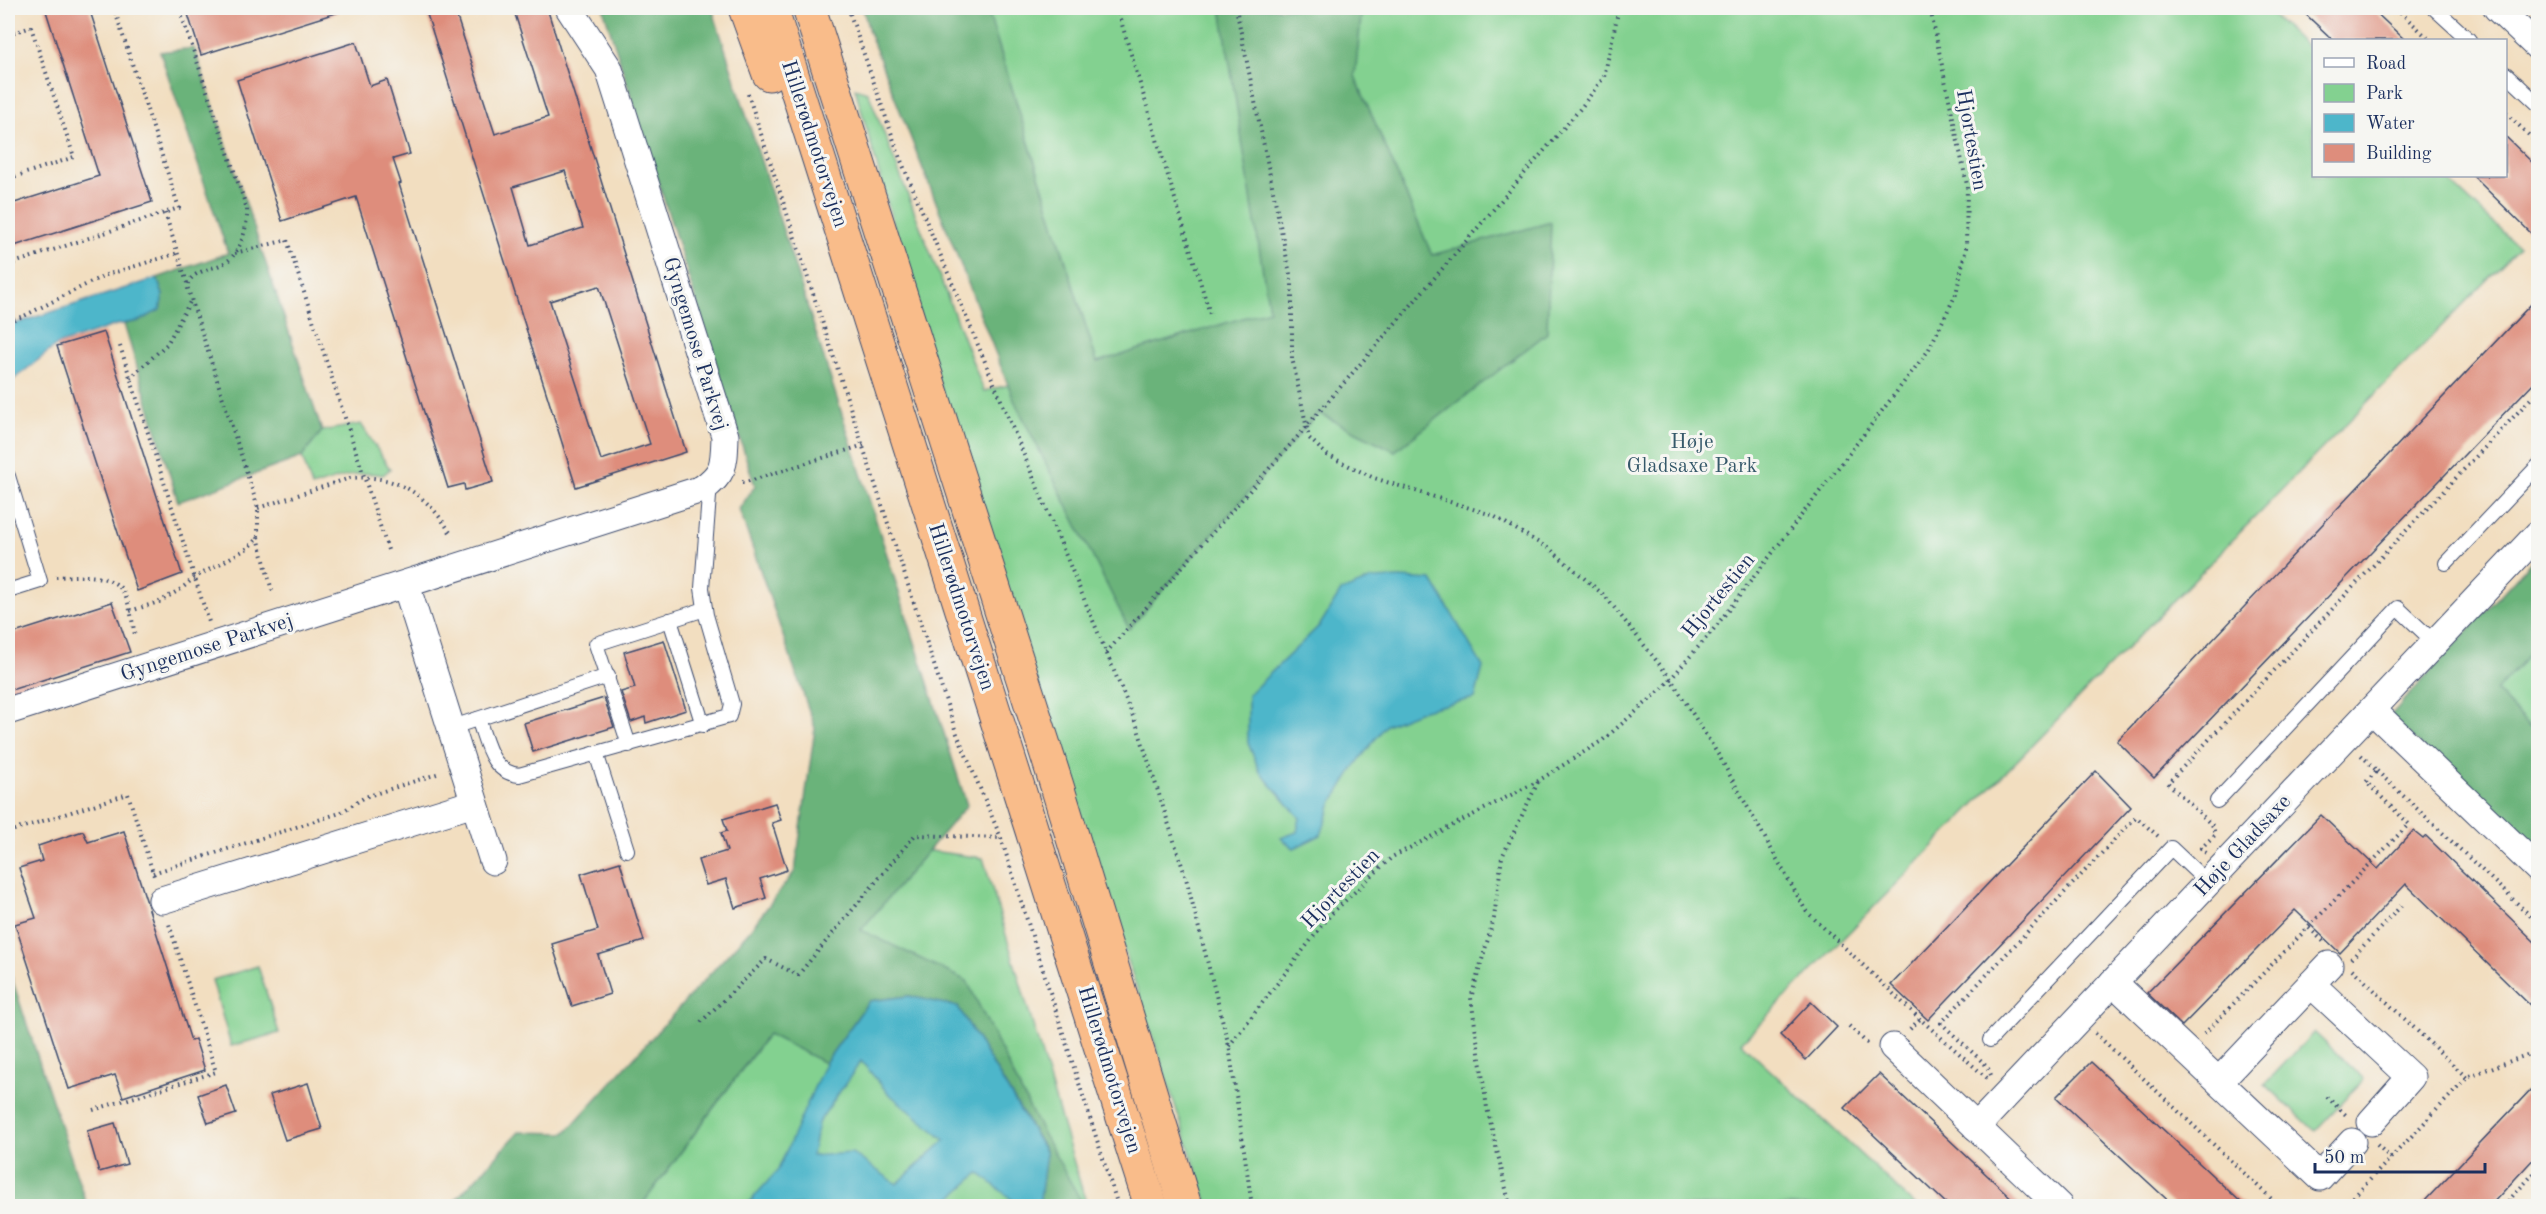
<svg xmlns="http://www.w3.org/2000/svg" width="2546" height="1214" font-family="'Old Standard TT',serif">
<rect width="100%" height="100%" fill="#f6f6f2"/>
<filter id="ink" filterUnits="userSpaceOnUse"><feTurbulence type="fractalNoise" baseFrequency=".0167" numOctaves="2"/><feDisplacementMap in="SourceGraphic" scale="12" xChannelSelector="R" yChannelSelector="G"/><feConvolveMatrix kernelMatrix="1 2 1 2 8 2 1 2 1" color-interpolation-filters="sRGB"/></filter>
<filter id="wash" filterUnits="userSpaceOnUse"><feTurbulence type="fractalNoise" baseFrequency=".008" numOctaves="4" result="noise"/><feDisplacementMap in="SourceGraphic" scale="24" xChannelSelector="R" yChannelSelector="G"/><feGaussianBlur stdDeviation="1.35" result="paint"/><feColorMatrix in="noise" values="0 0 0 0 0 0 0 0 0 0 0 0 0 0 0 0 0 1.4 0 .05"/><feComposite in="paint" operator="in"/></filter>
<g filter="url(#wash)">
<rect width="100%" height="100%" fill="#f2dec0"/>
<g fill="#83d190" stroke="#4f8077" stroke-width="1.5">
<polygon points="987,8 2265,8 2313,53 2314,176 2443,176 2519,247 1741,1043 1916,1206 1208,1206 934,368 855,88 868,92 984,391 1097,363"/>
<path d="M 361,424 L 390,469 L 383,475 C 358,470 336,479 312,487 L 302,457 L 322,431 Z"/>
<polygon points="2538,644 2538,736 2496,691"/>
<polygon points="916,849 983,858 1087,1206 641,1206 797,995"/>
<polygon points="258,966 279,1033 231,1046 212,980"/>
<polygon points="2314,1032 2364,1079 2315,1131 2265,1084"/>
</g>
<g fill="#6ab37a" stroke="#42716c" stroke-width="1.5">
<polygon points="603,8 712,8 967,805 861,930 967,981 1035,1119 1084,1206 1039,1206 1046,1152 958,1007 909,996 869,1001 825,1063 768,1034 641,1206 450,1206 519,1132 565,1133 750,930 795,871 815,728 739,509 755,486"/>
<polygon points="863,8 987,8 1097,362 1269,310 1221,8 1362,8 1355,76 1432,255 1551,222 1547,333 1395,451 1318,413 1129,629 1014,400 869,32"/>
<polygon points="194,48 322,431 302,457 178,502 124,324 139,321 163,295 157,278 228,253 160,52"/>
<polygon points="2538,554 2538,644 2496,691 2538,736 2538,860 2390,716"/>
<polygon points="8,967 87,1206 8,1206"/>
</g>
<g fill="#4db6ca" stroke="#347294" stroke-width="1.5" fill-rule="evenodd">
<polygon points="157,278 163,295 160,310 139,321 116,325 57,345 8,384 8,326"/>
<polygon points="1400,578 1432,580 1483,667 1475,698 1423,710 1386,725 1357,763 1332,803 1321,835 1294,848 1281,838 1297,832 1300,818 1260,772 1248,743 1248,695 1320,625 1341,591 1372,579"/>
<path d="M 909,996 L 958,1007 L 1046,1153 L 1039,1206 L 1020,1206 L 979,1173 L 942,1206 L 746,1206 L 778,1170 L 825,1063 L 869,1001 ZM 861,1061 L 888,1093 L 945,1140 L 897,1184 L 852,1153 L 812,1156 L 818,1123 Z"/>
</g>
<g id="blocks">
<g fill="#de8d7c" fill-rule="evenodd">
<polygon points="45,8 89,8 152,202 8,248 8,205 99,176"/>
<polygon points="186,8 338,8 339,12 201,55"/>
<path d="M 425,8 L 454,8 L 495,134 L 548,117 L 513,8 L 547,8 L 686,452 L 576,487 ZM 565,171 L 583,228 L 530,245 L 513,187 ZM 599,286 L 650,444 L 601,460 L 550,301 Z"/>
<polygon points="2299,8 2371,8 2405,40 2333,40"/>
<polygon points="356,42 370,86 387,80 410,154 393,159 401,183 399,184 493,482 465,490 464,484 448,488 356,197 282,221 237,80"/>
<polygon points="2505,136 2538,168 2538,240 2473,176 2505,176"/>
<polygon points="2538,297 2538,378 2154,778 2117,741"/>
<polygon points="104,332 182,574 137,591 57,346"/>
<polygon points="112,602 130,652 8,691 8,635"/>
<polygon points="664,640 686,710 646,723 645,717 631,722 621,692 635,688 624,652"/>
<polygon points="604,698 614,727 533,752 524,723"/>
<polygon points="2096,771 2131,807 1928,1020 1891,985"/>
<polygon points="775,803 781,820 772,823 787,870 760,879 766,898 735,908 726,879 706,885 698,860 727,851 721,833 727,831 723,819"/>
<polygon points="2321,815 2378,869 2413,831 2423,839 2426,836 2538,945 2538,1013 2406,884 2340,953 2295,910 2182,1026 2147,993"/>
<polygon points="83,831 88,842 124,831 191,1041 195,1039 205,1070 123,1097 115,1075 69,1089 15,924 36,918 19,868 42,861 38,846"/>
<polygon points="620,862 644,941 598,955 610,994 572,1006 552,944 598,930 581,874"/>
<polygon points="1811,1002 1837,1027 1806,1060 1780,1035"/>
<polygon points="2091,1062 2245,1206 2174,1206 2056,1097"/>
<polygon points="1879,1074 2020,1206 1949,1206 1845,1108"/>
<polygon points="2538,1082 2538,1154 2490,1206 2420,1206"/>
<polygon points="308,1083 322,1129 285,1140 270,1095"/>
<polygon points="226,1085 236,1114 208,1123 198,1095"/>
<polygon points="115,1123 127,1164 99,1172 87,1131"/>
</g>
</g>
</g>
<g filter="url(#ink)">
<use href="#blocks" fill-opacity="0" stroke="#3b496d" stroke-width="1.5"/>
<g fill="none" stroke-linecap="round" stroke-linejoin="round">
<g stroke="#3b496d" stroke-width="16">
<g id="service">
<polyline points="2434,8 2469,40"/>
<polyline points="2506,74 2538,104"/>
<polyline points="8,476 40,581 8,591"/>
<polyline points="2446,563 2538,466"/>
<polyline points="670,620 703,725"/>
<path d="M 478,719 C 487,742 490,772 519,775 L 729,716 L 732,704 L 706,615 L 702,588 L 710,483"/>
<polyline points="450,728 608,676"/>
<polyline points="629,745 596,644 705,609"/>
<polyline points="596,753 627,850"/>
<polyline points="2217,801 2398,608 2435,643"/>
<polyline points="1990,1040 2171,848 2208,883"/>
</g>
</g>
<g stroke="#3b496d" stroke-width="29">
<g id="minor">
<polyline points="2497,8 2538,47"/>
<polyline points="406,585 493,861"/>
<polyline points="2372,710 2538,869"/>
<path d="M 8,711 L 702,489 C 725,473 724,464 725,436 L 609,69 L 569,8"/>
<polyline points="162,900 474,803"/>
<polyline points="2113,982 2320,1177 2352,1142"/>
<polyline points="2311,984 2411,1077 2371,1122"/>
<polyline points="1893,1047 2059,1206"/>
<polyline points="2219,1081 2329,965"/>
<polyline points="1976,1127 2538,534"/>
</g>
</g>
<g stroke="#3b496d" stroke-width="35">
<g id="motorway">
<polyline points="745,8 769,74"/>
<polyline points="771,8 1151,1206"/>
<polyline points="809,8 1057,786 1185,1206"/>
</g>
</g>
<g stroke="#3b496d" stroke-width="4" stroke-dasharray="1.5 4.5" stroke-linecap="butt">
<polyline points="848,8 900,158 1137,726 1186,878 1229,1046 1252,1206"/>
<polyline points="1117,8 1210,314"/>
<polyline points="1236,8 1292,284 1292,358 1309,438 1327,455 1374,478 1492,515 1551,550 1605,596 1671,679 1719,756 1806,911 1920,1019"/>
<polyline points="2396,8 2430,40"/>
<polyline points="8,35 31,27 74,157 8,179"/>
<polyline points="748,94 955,729 1001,838 1118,1206"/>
<polyline points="2506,113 2538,144"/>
<polyline points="165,213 187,283"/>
<polyline points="235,253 287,240 389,553"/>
<polyline points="8,265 179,208 114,8"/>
<polyline points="8,321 24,316 103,276 178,253"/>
<polyline points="120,346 209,622"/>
<polyline points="130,378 167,344 191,300"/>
<polyline points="742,482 746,482 864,445"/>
<path d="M 258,508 L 350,478 C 397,474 427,494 451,534"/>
<polyline points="258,537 272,591"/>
<path d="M 56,577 C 75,576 109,572 122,590 C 130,602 132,621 135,635"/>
<path d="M 130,611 L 159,602 L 181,589 L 194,578 L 248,548 L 258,537 L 258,508 L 187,286 C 191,270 213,270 226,262 C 241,253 248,225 247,209 L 179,8"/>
<polyline points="1106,653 1306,427 1580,109 1604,77 1619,8"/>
<polyline points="2377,771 2538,923"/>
<polyline points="8,832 128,794 155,879"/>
<polyline points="2206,853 2201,848 2215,835 2213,826 2168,783 2538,391"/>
<polyline points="153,873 340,813 365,797 440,773"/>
<polyline points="2309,928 2325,943"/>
<polyline points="2351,959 2402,905"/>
<polyline points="2352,969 2467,1078"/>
<polyline points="701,1022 766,959 798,975 915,835 1001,838"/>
<polyline points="1849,1026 1870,1046"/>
<polyline points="1910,1029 1920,1019 1987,1078"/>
<polyline points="2095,1033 2279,1206"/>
<polyline points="2204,1034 2409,824 2366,782 2377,771 2360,754"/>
<polyline points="1229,1046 1331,914 1392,857 1538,781 1603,740 1661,690 1713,630 1928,351 1956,294 1966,248 1967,185 1930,8"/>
<polyline points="1991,1075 1987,1066 1941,1023 2136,817 2159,837"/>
<polyline points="2327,1097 2348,1117"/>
<polyline points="93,1110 216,1072 169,924"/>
<polyline points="2377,1145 2391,1158"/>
<polyline points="1510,1206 1487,1108 1471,998 1494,918 1502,857 1538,782"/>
<polyline points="2345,1206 2469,1076 2538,1051"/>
<polyline points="2513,1206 2509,1200 2538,1169"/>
</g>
<use href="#service" stroke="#fff" stroke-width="14"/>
<use href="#minor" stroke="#fff" stroke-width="27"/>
<use href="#motorway" stroke="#f9bc8a" stroke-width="33"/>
</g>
</g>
<g text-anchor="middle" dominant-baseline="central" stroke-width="6" stroke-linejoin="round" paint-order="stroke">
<g font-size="21" fill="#1b2f5e" stroke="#f6f6f2">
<text transform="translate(1971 140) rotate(80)">Hjortestien</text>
<text transform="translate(814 144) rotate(72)">Hillerødmotorvejen</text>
<text transform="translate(695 344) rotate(73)">Gyngemose Parkvej</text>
<text transform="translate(1719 596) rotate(-51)">Hjortestien</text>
<text transform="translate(961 607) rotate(72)">Hillerødmotorvejen</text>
<text transform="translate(207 648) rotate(-18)">Gyngemose Parkvej</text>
<text transform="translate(2243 846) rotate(-47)">Høje Gladsaxe</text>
<text transform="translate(1341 889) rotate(-46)">Hjortestien</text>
<text transform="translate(1109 1070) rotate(73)">Hillerødmotorvejen</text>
</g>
<g font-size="21" fill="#35586a" stroke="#f6f6f2">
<text x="1692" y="442">Høje<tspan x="1692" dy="24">Gladsaxe Park</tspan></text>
</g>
</g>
<rect width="2546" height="1214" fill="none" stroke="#f6f6f2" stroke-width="30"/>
<rect x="2312" y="39" width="195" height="138" fill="#f6f6f2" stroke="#9ea6b7" stroke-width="1.5"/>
<rect x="2324" y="58" width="30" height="9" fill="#ffffff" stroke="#9ea6b7" stroke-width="1.5"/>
<text x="2366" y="69" font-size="18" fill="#1b2f5e">Road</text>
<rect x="2324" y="84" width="30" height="18" fill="#83d190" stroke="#9ea6b7" stroke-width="1.5"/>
<text x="2366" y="99" font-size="18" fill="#1b2f5e">Park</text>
<rect x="2324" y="114" width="30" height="18" fill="#4db6ca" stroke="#9ea6b7" stroke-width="1.5"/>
<text x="2366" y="129" font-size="18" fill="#1b2f5e">Water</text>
<rect x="2324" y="144" width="30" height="18" fill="#de8d7c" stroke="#9ea6b7" stroke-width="1.5"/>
<text x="2366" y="159" font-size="18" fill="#1b2f5e">Building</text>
<path d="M2315 1163v9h170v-9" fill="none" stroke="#1b2f5e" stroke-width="3"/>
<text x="2324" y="1163" font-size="18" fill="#1b2f5e" stroke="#f6f6f2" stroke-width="4.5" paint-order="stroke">50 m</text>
</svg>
